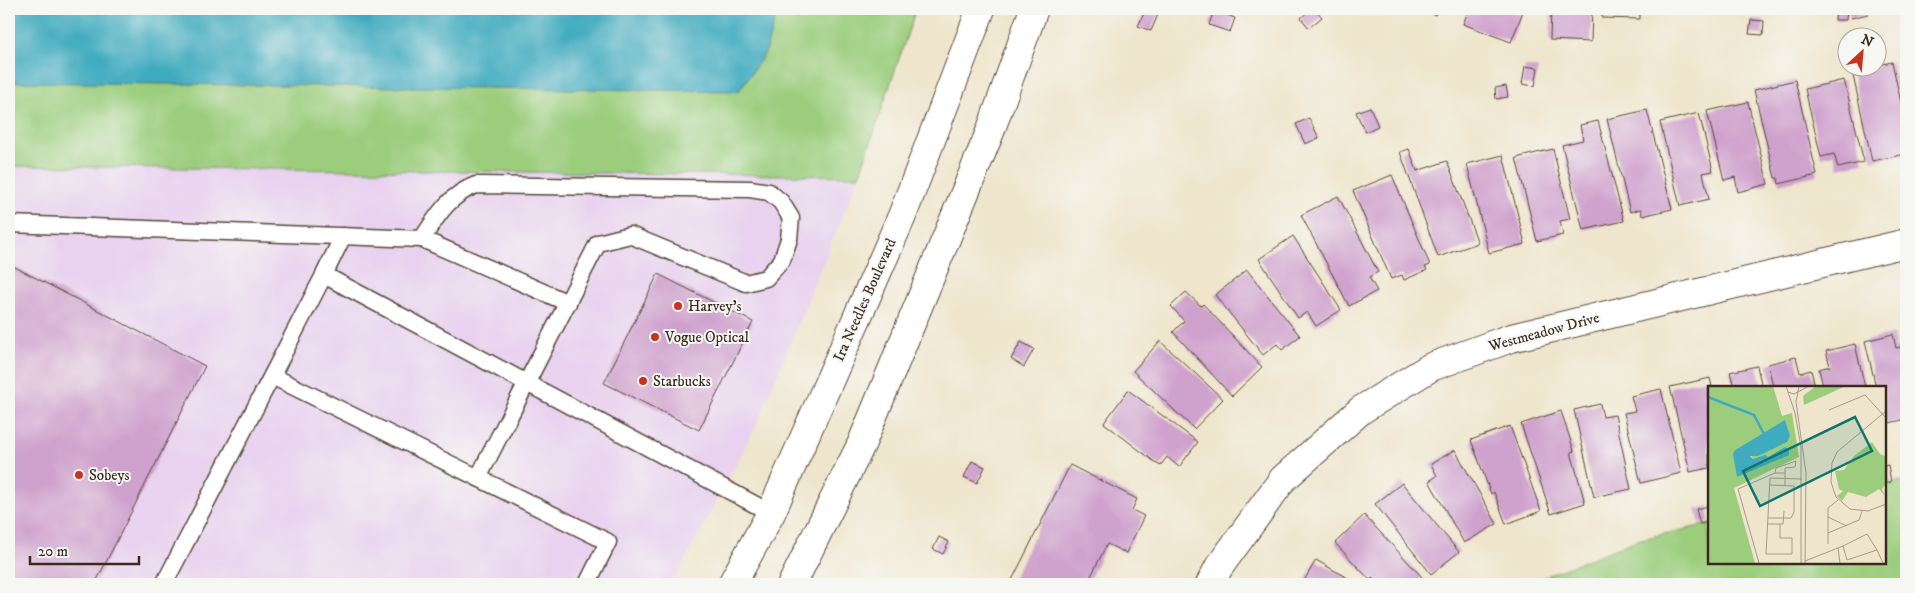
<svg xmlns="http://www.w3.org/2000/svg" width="1915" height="593" font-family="'IM FELL DW Pica',serif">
<rect width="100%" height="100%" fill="#f6f6f2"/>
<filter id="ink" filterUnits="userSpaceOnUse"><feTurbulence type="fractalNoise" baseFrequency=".02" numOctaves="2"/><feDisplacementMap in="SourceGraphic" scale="10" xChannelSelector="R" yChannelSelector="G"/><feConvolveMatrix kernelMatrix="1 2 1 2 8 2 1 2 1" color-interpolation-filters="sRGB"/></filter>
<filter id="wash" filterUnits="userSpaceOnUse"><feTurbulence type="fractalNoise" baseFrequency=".0096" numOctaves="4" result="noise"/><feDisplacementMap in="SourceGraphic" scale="20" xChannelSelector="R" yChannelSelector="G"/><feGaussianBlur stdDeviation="1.12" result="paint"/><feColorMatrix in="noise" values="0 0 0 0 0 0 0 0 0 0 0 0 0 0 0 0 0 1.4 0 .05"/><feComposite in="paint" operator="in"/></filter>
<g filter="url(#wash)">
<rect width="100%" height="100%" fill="#efe5cc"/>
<polygon fill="#e8d2ef" points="9,166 859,176 755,428 672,584 9,584"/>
<g fill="#9bcd7d" stroke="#6b7c4e">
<polygon points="778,9 916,9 859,176 9,166 9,82 739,91 765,53"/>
<polygon points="1906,480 1906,584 1526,584 1637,540 1709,524 1709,562 1884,562 1884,485"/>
</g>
<polygon fill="#40abbf" stroke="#3e6a6e" points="9,9 778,9 765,53 739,91 9,82"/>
<g id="blocks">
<g fill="#cfa1cd">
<polygon points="1146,9 1159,12 1151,31 1138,26"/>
<polygon points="1311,9 1315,9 1322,17 1309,28 1301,18"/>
<polygon points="1425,9 1439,9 1435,15"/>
<polygon points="1469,9 1524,9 1511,42 1463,24"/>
<polygon points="1551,9 1592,9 1591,42 1550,40"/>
<polygon points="1602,9 1640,9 1640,19 1602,18"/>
<polygon points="1849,9 1867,9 1868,14 1851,18"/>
<polygon points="1214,10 1235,18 1230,32 1209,25"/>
<polygon points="1836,10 1847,10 1846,20 1835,20"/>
<polygon points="1751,20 1764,21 1763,35 1749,34"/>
<polygon points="1892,62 1906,125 1906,154 1872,161 1852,71 1878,68 1878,65"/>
<polygon points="1525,66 1538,68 1535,86 1522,84"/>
<polygon points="1906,74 1906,86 1905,86 1903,75"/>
<polygon points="1795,80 1817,175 1779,184 1778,178 1775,178 1754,90"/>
<polygon points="1844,80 1864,162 1838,168 1834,154 1821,157 1805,89"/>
<polygon points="1506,86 1508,97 1496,99 1495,88"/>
<polygon points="1748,102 1768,184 1738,192 1735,177 1724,180 1707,111"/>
<polygon points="1370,107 1378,126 1365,132 1356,112"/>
<polygon points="1647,110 1672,209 1642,216 1641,209 1630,212 1607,119"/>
<polygon points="1699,113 1713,171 1703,173 1709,199 1680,206 1660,122"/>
<polygon points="1309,118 1319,138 1305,144 1296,124"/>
<polygon points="1598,121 1624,221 1583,230 1562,145 1583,140 1580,125"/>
<polygon points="1409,149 1417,171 1447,161 1478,243 1438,257 1400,152"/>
<polygon points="1553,149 1570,219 1560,221 1563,235 1537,241 1516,158"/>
<polygon points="1503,155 1525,244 1489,253 1467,164"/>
<polygon points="1392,175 1430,265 1425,267 1427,270 1404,280 1402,275 1391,279 1353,191"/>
<polygon points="1338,196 1378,272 1369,277 1377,291 1349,306 1301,215"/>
<polygon points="1293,236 1341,310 1316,326 1307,312 1298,318 1259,259"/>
<polygon points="9,264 205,366 95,584 9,584"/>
<polygon points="1247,270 1300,336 1282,350 1277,344 1263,355 1215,295"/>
<polygon points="658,274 753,322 699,430 604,383"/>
<polygon points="1186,292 1201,306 1203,304 1262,367 1232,396 1173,332 1184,321 1171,306"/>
<polygon points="1893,334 1896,348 1905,346 1906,350 1906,419 1885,424 1884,387 1876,387 1865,341"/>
<polygon points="1160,341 1223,399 1194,429 1133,371"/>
<polygon points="1021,342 1034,349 1024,367 1011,359"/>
<polygon points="1855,344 1865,387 1823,387 1819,369 1830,366 1826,351"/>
<polygon points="1796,357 1800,373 1811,370 1815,387 1773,387 1768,364"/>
<polygon points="1757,366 1762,387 1734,387 1730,372"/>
<polygon points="1710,378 1712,387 1709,387 1709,468 1690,472 1670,387"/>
<polygon points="1661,389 1681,473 1641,483 1624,413 1635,411 1631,396"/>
<polygon points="1128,390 1198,442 1179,467 1167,457 1160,466 1104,423"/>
<polygon points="1600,404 1603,417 1615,415 1631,489 1594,497 1574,410"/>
<polygon points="1561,411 1574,451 1571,452 1585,503 1551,514 1521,424"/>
<polygon points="1510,426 1541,511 1506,524 1494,492 1491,494 1471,440"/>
<polygon points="1455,450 1497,524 1464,543 1429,481 1437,476 1431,464"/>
<polygon points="972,461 985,467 977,483 964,477"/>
<polygon points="1070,465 1137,499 1132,510 1144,516 1126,553 1107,544 1087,584 1010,584"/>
<polygon points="1888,465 1891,482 1884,484 1884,466"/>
<polygon points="1402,483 1459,552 1431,574 1375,504"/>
<polygon points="1709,506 1709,522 1700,524 1696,509"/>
<polygon points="1364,515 1422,577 1414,584 1378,584 1372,578 1370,580 1335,543"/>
<polygon points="939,537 949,542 943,554 933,549"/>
<polygon points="1316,560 1351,580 1348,584 1306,584 1308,581 1305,579"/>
</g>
</g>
</g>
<g filter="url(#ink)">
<use href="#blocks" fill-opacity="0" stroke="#564638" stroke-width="1"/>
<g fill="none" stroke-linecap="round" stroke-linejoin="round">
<g stroke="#564638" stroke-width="19">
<g id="service">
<polyline points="9,224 422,239 568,303"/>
<path d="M 422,239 C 437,216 449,195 476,185 L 750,189 L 769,192 L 781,202 L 791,218 L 789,239 L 782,260 L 766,278 L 746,283 L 630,235 L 598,243 L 478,478"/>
<polyline points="324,275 343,236"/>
<polyline points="272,376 608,542 587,584"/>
<polyline points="164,584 324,275 771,513"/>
</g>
</g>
<g stroke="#564638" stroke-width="30">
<polyline id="minor" points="1210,584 1219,567 1283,479 1361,410 1431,367 1511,338 1906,243"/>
</g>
<g stroke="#564638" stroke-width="30">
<g id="secondary">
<polyline points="732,584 771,513 902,216 981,9"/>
<polyline points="792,584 861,445 990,132 1034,9"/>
</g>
</g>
<use href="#service" stroke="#fff" stroke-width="16"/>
<use href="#minor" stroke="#fff" stroke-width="28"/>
<use href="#secondary" stroke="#fff" stroke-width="28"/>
</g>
</g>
<g fill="#c8321e" stroke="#f6f6f2" stroke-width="2">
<circle cx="678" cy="306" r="5"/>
<circle cx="655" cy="337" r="5"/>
<circle cx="643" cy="381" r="5"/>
<circle cx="79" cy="475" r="5"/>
</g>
<g text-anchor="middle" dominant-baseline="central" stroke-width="4" stroke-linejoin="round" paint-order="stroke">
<g font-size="15" fill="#3b2a1e" stroke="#f6f6f2">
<text transform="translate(865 300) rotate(-66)">Ira Needles Boulevard</text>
<text transform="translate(1544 332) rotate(-15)">Westmeadow Drive</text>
</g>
<g font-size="15" fill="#3b2a1e" stroke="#f6f6f2" text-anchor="start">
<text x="688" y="306">Harvey's</text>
<text x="665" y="337">Vogue Optical</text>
<text x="653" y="381">Starbucks</text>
<text x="89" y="475">Sobeys</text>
</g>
</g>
<g transform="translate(1708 386)">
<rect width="178" height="178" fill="#efe5cc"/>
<path d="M 0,0 L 65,0 L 74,30 L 84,27 L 91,71 L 26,102 L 47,177 L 0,177 ZM 66,41 L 79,56 L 42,68 L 45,73 L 63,71 L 29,91 L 27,64 ZM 108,0 L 138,0 L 96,19 L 95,10 ZM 164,56 L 172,68 L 177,70 L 177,99 L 174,103 L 177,110 L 171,103 L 158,111 L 140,106 L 134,115 L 129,110 L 135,105 L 131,103 L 127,85 L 136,84 L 146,70 Z" fill="#9bcd7d" fill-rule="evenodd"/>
<path d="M 77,34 L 82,50 L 79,56 L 50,70 L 42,70 L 45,73 L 57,69 L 60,71 L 77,61 L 81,63 L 81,69 L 29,91 L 25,68 L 27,64 Z" fill="#40abbf"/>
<path fill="none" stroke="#40abbf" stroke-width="2.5" d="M 0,11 L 46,29 L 56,48"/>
<path fill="none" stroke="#a79a86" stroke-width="1" d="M 78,0 L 87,27 L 93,61 L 93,177M 91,0 L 88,16 L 98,87 L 97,177M 80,6 L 86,8 L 101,0M 121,24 L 157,9 L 178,32M 178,25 L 129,66 L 124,77 L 123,96 L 128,111 L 142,123 L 160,125 L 178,118M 67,87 L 68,82 L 88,75 L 87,81 L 77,82 L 77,100M 120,131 L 139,140M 60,132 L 83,132 L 86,126 L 86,100 L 62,99M 59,138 L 75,138 L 76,125M 72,138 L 72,152 L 84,152 L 84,168 L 58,168 L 62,92 L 94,93M 120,147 L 151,134 L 154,125M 120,158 L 120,122 L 130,114M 130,162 L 132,177M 169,164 L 159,148 L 135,160 L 139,174 L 169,164 L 175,177M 97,175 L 135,160M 51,177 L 30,103 L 67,87 L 77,87"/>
<path fill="#0f766e" fill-opacity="0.15" stroke="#0f766e" stroke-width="2.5" d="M 147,31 L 164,65 L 52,120 L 35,85 Z"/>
<rect width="178" height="178" fill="none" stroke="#3b2a1e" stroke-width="2.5"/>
</g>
<rect width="1915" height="593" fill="none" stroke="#f6f6f2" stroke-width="30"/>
<g transform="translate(1862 52) rotate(26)"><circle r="24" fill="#f6f6f2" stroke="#aba49d"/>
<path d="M0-4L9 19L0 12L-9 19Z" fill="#c8321e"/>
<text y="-8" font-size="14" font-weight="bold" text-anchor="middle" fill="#3b2a1e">N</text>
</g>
<path d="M30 556v8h109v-8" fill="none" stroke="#3b2a1e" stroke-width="2.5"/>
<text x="38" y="556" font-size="15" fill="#3b2a1e" stroke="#f6f6f2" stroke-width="4" paint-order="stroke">20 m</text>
</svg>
